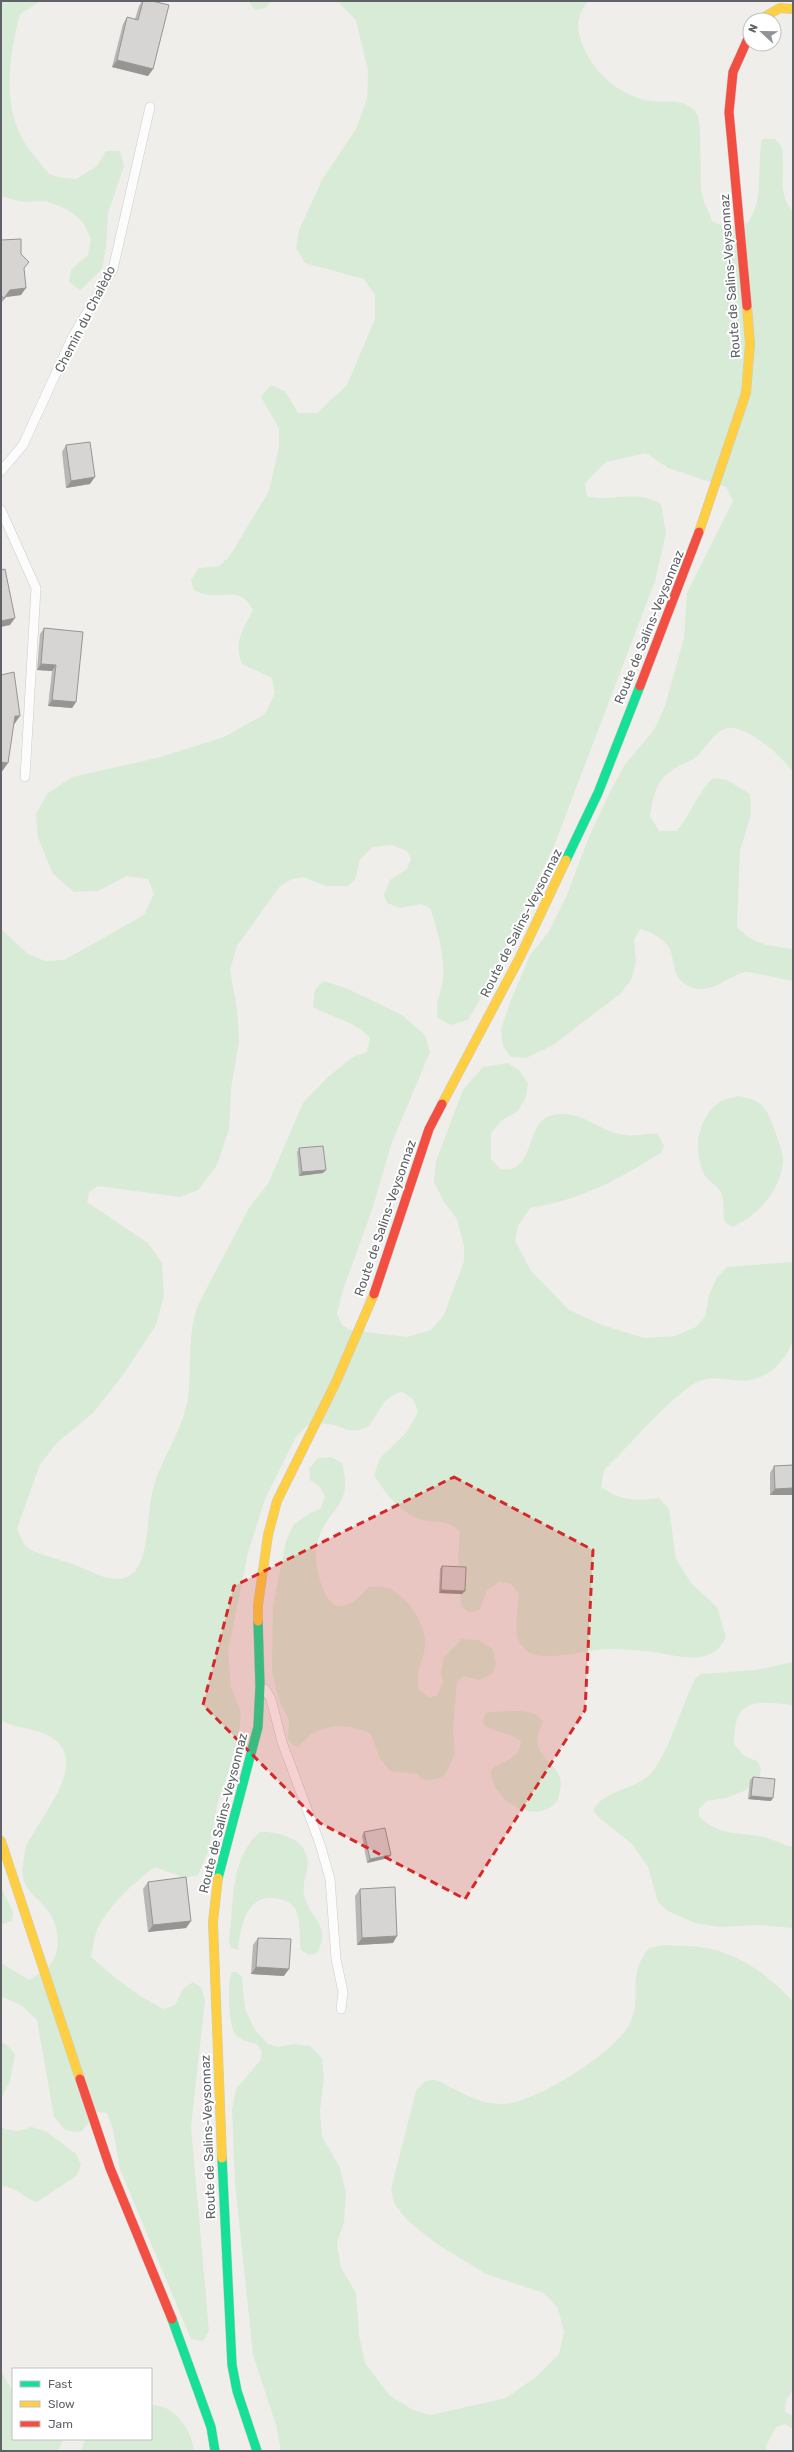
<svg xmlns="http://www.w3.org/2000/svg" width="794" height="2452" font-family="Rubik,sans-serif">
<rect width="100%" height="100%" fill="#efeeea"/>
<g fill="#d8ebd6">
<path d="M 1,1 L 41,1 L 20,14 C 7,64 0,119 37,159 C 41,164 46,172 52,175 C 58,178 69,178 76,179 L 97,166 L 106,151 L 120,151 L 124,166 L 108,213 L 106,248 L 102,269 L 80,290 L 69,282 L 71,270 L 88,255 L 91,239 L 83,222 L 67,209 L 45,201 L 22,202 L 1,196 Z"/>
<polygon points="248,1 272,1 265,8 255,10"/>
<path d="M 339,1 L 588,1 C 576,16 576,30 583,46 C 594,73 620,96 650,101 C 667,103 685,97 697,114 C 702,122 700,176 701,189 C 702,200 709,211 712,221 L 725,227 L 748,223 C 765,198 756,168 762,139 L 775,139 C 777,142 781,145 782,149 C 786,170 776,193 793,212 L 793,772 C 782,757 749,726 729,728 C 714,730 706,749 695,758 C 687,763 678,765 671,771 C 655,782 653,798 650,816 L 659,831 L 677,831 C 691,814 697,793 713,778 L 727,780 L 750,794 L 751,814 L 740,851 L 737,927 C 755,946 768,945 793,949 L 793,981 C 785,980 749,971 745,972 C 728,976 712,994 694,988 C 668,980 677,958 668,946 C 661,937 650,931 640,929 L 634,940 L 636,962 L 631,980 L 620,994 L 553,1045 L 526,1058 L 511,1057 L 503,1046 L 501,1029 L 511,1000 L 530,955 L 548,933 L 566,897 L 589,837 L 609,794 L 624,766 L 654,730 L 665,706 L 684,638 L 687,593 L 733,501 L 726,487 L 668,468 L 646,453 L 606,462 L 585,483 L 587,496 C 615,503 632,488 661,504 L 666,533 L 655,581 L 554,846 L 486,989 L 468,1020 L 451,1025 L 438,1018 C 435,1001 441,994 443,978 C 445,957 437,928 430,908 L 421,904 L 400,908 L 387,903 L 384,895 L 390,880 L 407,869 L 411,859 L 407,851 L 392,845 L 373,847 L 360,859 L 355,880 L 348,886 L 326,886 L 303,877 L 292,879 L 280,886 L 237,946 L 230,970 L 237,1009 L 239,1041 L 231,1089 L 229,1129 L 217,1165 L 198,1190 L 180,1197 L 98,1186 L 89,1192 L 87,1202 L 148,1243 L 162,1263 L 164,1296 L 156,1325 L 123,1375 L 93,1413 L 58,1442 L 40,1464 L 17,1529 C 20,1534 22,1544 27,1547 C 39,1556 65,1560 80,1567 C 97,1574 118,1587 134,1572 C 149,1558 147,1514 152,1494 C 159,1460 183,1432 188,1398 C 192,1367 187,1334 198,1305 L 250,1206 L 268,1184 L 303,1103 L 328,1077 L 353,1057 L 367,1052 L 370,1038 C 355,1021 333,1018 313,1007 L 315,990 L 323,981 L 346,988 L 402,1015 L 425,1035 L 430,1052 L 392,1142 L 372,1210 L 343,1290 L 337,1314 L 342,1325 L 350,1330 L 407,1337 L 431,1330 L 444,1315 L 464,1261 L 464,1246 L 457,1219 L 444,1202 L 434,1182 L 436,1161 L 463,1090 L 483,1067 L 508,1063 L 519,1070 L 528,1083 L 526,1097 L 518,1111 L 502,1120 L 491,1133 L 491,1159 L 500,1169 C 504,1169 509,1170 512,1169 C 535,1160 527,1120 553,1115 C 583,1109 598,1132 625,1135 C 636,1137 647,1133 658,1134 L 664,1146 L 662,1152 C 620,1179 580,1200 530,1208 L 518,1226 L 515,1241 L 531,1271 L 569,1310 L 602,1325 L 644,1338 L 675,1336 L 696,1327 L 705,1317 L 709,1295 L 717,1277 L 727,1267 L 793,1262 L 793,1340 C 787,1359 771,1376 751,1380 C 735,1383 718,1375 702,1380 C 677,1388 626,1450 604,1470 L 601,1487 C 621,1501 635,1501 659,1498 L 669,1509 L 676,1559 L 691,1583 L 717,1607 L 726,1637 C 710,1671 674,1653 644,1651 C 633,1650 622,1649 611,1649 C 589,1649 549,1662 530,1653 C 527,1652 521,1645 519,1642 C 514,1631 518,1606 519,1594 L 511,1584 L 499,1582 L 487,1590 L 480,1609 L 470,1613 L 461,1606 L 458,1558 L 460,1531 C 448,1520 437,1523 423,1520 C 401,1514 385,1493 374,1475 L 380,1458 L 406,1433 L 418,1412 L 413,1399 L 402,1392 C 375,1398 380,1425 360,1430 C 347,1433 338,1424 327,1424 C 321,1423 314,1424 308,1425 L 296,1437 L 265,1499 L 248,1553 L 228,1651 L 231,1688 L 241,1712 L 238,1745 L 218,1801 L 209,1849 L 198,1875 L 185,1878 L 155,1867 C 136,1880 104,1910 96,1933 C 93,1940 93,1949 91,1957 C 114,1977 136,1996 164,2009 L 175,2005 L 183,1989 L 193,1982 L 201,1987 L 205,2000 L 191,2127 L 209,2331 L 203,2341 L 191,2339 L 120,2169 L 113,2129 L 107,2113 L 97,2112 L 82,2131 L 76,2132 L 65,2130 L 54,2117 L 37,2020 L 22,2006 L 1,1996 L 1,1963 L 29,1980 C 35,1975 44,1972 49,1966 C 62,1953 59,1926 49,1912 C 36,1894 20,1891 23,1865 C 24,1859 24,1852 26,1847 C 37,1821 81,1774 61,1746 C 47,1727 19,1731 1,1720 L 1,929 L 28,954 L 45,961 L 64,960 L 144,915 L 154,894 L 148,879 L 127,876 L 98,891 L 74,892 L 53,874 L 38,838 L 36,814 L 47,794 L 72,777 L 157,758 L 224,737 L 265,714 L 275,693 L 272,678 L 242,664 C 233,642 243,629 253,610 C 240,587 230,597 209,595 C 204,595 199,592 194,590 L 191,580 L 199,568 L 219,566 L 229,557 L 269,491 L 279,447 L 279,428 L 261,397 L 271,385 L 285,391 L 298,413 L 317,413 L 347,385 L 375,319 L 375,295 L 364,279 L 305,263 L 296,248 L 299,230 L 323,178 L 356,129 L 367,99 L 368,71 L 356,20 L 340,4 Z"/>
<path d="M 738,1096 C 762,1100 766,1107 774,1128 C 777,1138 783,1151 783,1161 C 781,1190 758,1216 732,1227 L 725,1222 C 722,1213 725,1203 722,1195 C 719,1185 708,1182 704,1174 C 692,1150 698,1114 723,1100 C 728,1098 734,1098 738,1096 Z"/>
<path d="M 331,1457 L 342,1463 C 345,1474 347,1485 343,1496 C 339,1508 327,1518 322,1530 C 320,1535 317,1542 316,1547 C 314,1561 322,1609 342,1606 C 354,1604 361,1595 369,1587 C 374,1587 380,1586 385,1587 C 406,1593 428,1625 425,1647 C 422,1666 416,1668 418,1689 L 429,1697 L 437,1696 L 443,1683 L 441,1672 L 444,1657 L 462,1639 L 478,1640 L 493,1649 L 496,1664 L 492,1674 L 480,1680 L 463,1676 L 457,1682 L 453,1729 L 455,1753 L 445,1775 L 437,1779 L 425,1780 L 416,1774 L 390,1771 L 381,1760 L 370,1733 C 353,1726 329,1722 312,1734 C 307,1737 303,1743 298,1747 L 293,1745 L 288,1739 L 289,1720 L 279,1700 L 272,1671 L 273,1606 L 286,1541 L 294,1524 L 310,1513 L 320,1509 L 325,1497 L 320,1487 L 310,1480 L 309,1469 L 318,1458 Z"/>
<path d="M 793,1662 L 793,1705 C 755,1701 734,1697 734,1744 L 744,1756 L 757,1761 L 761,1768 L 759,1779 L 746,1790 L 726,1798 L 707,1801 L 699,1809 L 699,1816 C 719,1837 737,1831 763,1837 C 773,1839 783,1845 793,1847 L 793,1928 L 760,1925 L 719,1927 L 695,1923 L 668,1911 L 658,1902 L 648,1867 L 632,1844 L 598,1817 L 593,1810 C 606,1788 637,1791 653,1771 C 670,1749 682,1705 695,1679 L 701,1674 L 756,1670 Z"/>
<path d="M 490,1712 C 506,1712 534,1706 543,1722 C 540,1729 536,1738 538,1745 C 543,1763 565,1768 560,1790 C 559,1793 559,1799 557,1801 C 537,1827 490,1801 491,1770 C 502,1760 520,1759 521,1742 C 509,1731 494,1733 483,1724 L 485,1713 Z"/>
<path d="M 260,1832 C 280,1831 308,1839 308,1864 C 307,1874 302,1884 304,1894 C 308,1918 333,1925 317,1953 L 309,1955 L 301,1950 C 299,1937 301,1922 296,1910 C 293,1904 285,1900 279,1899 C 246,1892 241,1926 238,1950 L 231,1948 L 229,1941 C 234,1904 229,1859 260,1832 Z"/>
<polygon points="1,1887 13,1912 12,1921 3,1924 1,1923"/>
<path d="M 664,1945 C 679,1946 696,1945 711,1949 C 745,1957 770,1977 793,2002 L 793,2391 C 786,2397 785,2403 785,2412 L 793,2416 L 793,2429 L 785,2424 L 776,2427 L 766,2446 L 766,2451 L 281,2451 L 276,2425 L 253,2355 L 235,2183 L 232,2110 L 236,2089 L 260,2061 L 262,2052 L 257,2044 C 249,2042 240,2041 235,2034 C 228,2024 227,1982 232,1972 L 237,1972 L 242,1977 L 245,2009 L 255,2030 L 268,2044 L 278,2047 L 293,2044 L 310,2046 L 322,2058 L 324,2078 L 320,2110 L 322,2136 L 340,2168 L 346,2193 L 344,2222 L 337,2243 L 341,2268 L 356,2293 L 359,2335 L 365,2363 L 389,2395 L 413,2410 L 430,2415 L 506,2398 L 536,2377 L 559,2354 L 564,2332 L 558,2308 L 544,2293 L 486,2274 L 437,2244 L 408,2221 L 395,2205 L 391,2189 L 416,2091 L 424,2082 C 428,2081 433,2079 436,2080 C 441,2081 446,2085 450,2087 C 467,2095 481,2104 501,2104 C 533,2105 614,2053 629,2025 C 644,1997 625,1978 649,1948 Z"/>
<polygon points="1,2042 7,2045 15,2054 10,2081 1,2099"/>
<path d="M 1,2126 L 4,2129 L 17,2131 L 32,2127 L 47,2132 L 76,2154 L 81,2165 L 76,2176 L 37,2202 C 23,2198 16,2186 1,2186 Z"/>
<polygon points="1,2371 13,2392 13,2439 63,2439 58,2451 1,2451"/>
<path d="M 151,2405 C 175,2405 191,2429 194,2451 L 81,2451 L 86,2439 L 151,2439 Z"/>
</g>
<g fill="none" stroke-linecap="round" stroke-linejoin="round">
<g stroke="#cbcccc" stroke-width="10">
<g id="lane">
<polyline points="1,471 23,445 73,336 113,269 150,107"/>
<polyline points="1,510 36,588 25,777"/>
<polyline points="265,1689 271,1699 282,1742 320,1844 330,1879 336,1959 343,1992 341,2009"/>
</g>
</g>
<g stroke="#cacacb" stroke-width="10">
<g id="fast">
<polyline points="566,860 598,793 640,686"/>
<polyline points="218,1878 258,1727 260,1686 258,1621"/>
<polyline points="222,2158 232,2365 237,2391 257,2451"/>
<polyline points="172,2319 211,2427 215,2451"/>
</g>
</g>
<g stroke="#cacacb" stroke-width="10">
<g id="slow">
<polyline points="759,20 780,8 793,9"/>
<polyline points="699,532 746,393 750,344 747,306"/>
<polyline points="442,1104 520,957 566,860"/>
<polyline points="258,1621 258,1605 268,1535 277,1501 336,1382 374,1294"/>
<polyline points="1,1841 80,2079"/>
<polyline points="218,1878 213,1922 222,2158"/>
</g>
</g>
<g stroke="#cacacb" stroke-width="10">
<g id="jam">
<polyline points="747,306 729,112 733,72 750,34"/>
<polyline points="640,686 699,532"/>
<polyline points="374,1294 429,1129 442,1104"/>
<polyline points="80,2079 110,2168 172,2319"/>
</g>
</g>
<use href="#lane" stroke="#fdfcfc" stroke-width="9"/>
<use href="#fast" stroke="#16e098" stroke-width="9"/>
<use href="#slow" stroke="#ffcf43" stroke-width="9"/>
<use href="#jam" stroke="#f24e42" stroke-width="9"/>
</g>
<g fill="#b8b7b5">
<polygon points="142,1 152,1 153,69 148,76 112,67 123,24 127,17 135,19 139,6"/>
<polygon points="1,240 21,254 24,270 21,295 6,297 1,303"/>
<polygon points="66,445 90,484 66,488 62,452"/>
<polygon points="44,628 76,702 72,708 48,706 52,671 37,670 40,634"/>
<polygon points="299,1148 323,1173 299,1176 297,1152"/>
<polygon points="793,1465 793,1495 770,1495 770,1473 774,1466"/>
<polygon points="442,1566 462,1594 439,1593 440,1569"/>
<polygon points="753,1777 771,1801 748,1799 750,1780"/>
<polygon points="364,1832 391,1855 388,1858 367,1863 362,1836"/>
<polygon points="148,1882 191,1921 186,1928 148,1932 143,1889"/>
<polygon points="360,1889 393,1943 357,1945 355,1896"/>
<polygon points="258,1938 284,1976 251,1974 253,1945"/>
</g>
<g fill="#969594">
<polygon points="117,60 153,69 148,76 112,67"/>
<polygon points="26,288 21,295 6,297 1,303 10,290"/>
<polygon points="95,477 90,484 66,488 71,481"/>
<polygon points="15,618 10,625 1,627 1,621"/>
<polygon points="41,664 56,665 52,671 37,670"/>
<polygon points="52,700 76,702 72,708 48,706"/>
<polygon points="15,716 20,716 13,726"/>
<polygon points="1,762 8,763 1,773"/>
<polygon points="326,1170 323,1173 299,1176 302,1172"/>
<polygon points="793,1488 793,1495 770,1495 775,1489"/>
<polygon points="441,1590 465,1591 462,1594 439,1593"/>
<polygon points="751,1796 773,1798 771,1801 748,1799"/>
<polygon points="391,1855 388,1858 367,1863 370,1859"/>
<polygon points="191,1921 186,1928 148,1932 153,1925"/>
<polygon points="397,1936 393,1943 357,1945 362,1938"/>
<polygon points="256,1967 289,1969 284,1976 251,1974"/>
</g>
<g fill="#d6d5d3" stroke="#969594">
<polygon points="143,1 152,1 169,5 153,69 117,60 127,17 138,20"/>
<polygon points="21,239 21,254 29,262 24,268 26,288 10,290 4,298 1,296 1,240"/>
<polygon points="90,442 95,477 71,481 66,445"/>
<polygon points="5,569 15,618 1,621 1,570"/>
<polygon points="44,628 83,632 76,702 52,700 56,665 41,664"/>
<polygon points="14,672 20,716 15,716 8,763 1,762 1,675"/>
<polygon points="323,1146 326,1170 302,1172 299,1148"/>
<polygon points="793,1465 793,1488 775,1489 774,1466"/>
<polygon points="442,1566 466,1567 465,1591 441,1590"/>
<polygon points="753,1777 775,1779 773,1798 751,1796"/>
<polygon points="385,1828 391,1855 370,1859 364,1832"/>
<polygon points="186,1877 191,1921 153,1925 148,1882"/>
<polygon points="395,1887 397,1936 362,1938 360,1889"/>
<polygon points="258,1938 291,1939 289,1969 256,1967"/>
</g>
<path fill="#d62828" fill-opacity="0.2" stroke="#d62828" stroke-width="3" stroke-dasharray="8 5" stroke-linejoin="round" d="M 454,1477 L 593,1550 L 585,1710 L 465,1899 L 320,1823 L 203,1705 L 234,1586 Z"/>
<g text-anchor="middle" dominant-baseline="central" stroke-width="4" stroke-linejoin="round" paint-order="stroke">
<g font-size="13" fill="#5f6368" stroke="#fff">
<text transform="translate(730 276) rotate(-94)">Route de Salins-Veysonnaz</text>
<text transform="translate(85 319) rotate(-63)">Chemin du Chalèdo</text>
<text transform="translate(649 627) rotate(-68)">Route de Salins-Veysonnaz</text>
<text transform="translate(521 923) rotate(-63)">Route de Salins-Veysonnaz</text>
<text transform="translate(385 1218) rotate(-71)">Route de Salins-Veysonnaz</text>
<text transform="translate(223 1813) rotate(-76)">Route de Salins-Veysonnaz</text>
<text transform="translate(208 2137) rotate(-92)">Route de Salins-Veysonnaz</text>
</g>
</g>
<rect width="794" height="2452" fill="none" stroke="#5f6368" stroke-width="4"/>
<rect x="12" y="2368" width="140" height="72" fill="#ffffff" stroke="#bfc1c3"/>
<rect x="20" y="2381" width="20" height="6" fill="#16e098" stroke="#bfc1c3"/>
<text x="48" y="2388" font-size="12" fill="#5f6368">Fast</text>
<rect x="20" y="2401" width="20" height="6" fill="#ffcf43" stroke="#bfc1c3"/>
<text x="48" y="2408" font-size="12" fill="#5f6368">Slow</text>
<rect x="20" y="2421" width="20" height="6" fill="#f24e42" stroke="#bfc1c3"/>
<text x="48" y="2428" font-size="12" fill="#5f6368">Jam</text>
<g transform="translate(762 32) rotate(292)"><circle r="19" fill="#ffffff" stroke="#bfc1c3"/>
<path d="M0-3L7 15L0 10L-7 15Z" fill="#919496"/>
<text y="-6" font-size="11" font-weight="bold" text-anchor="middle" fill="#5f6368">N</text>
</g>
</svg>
